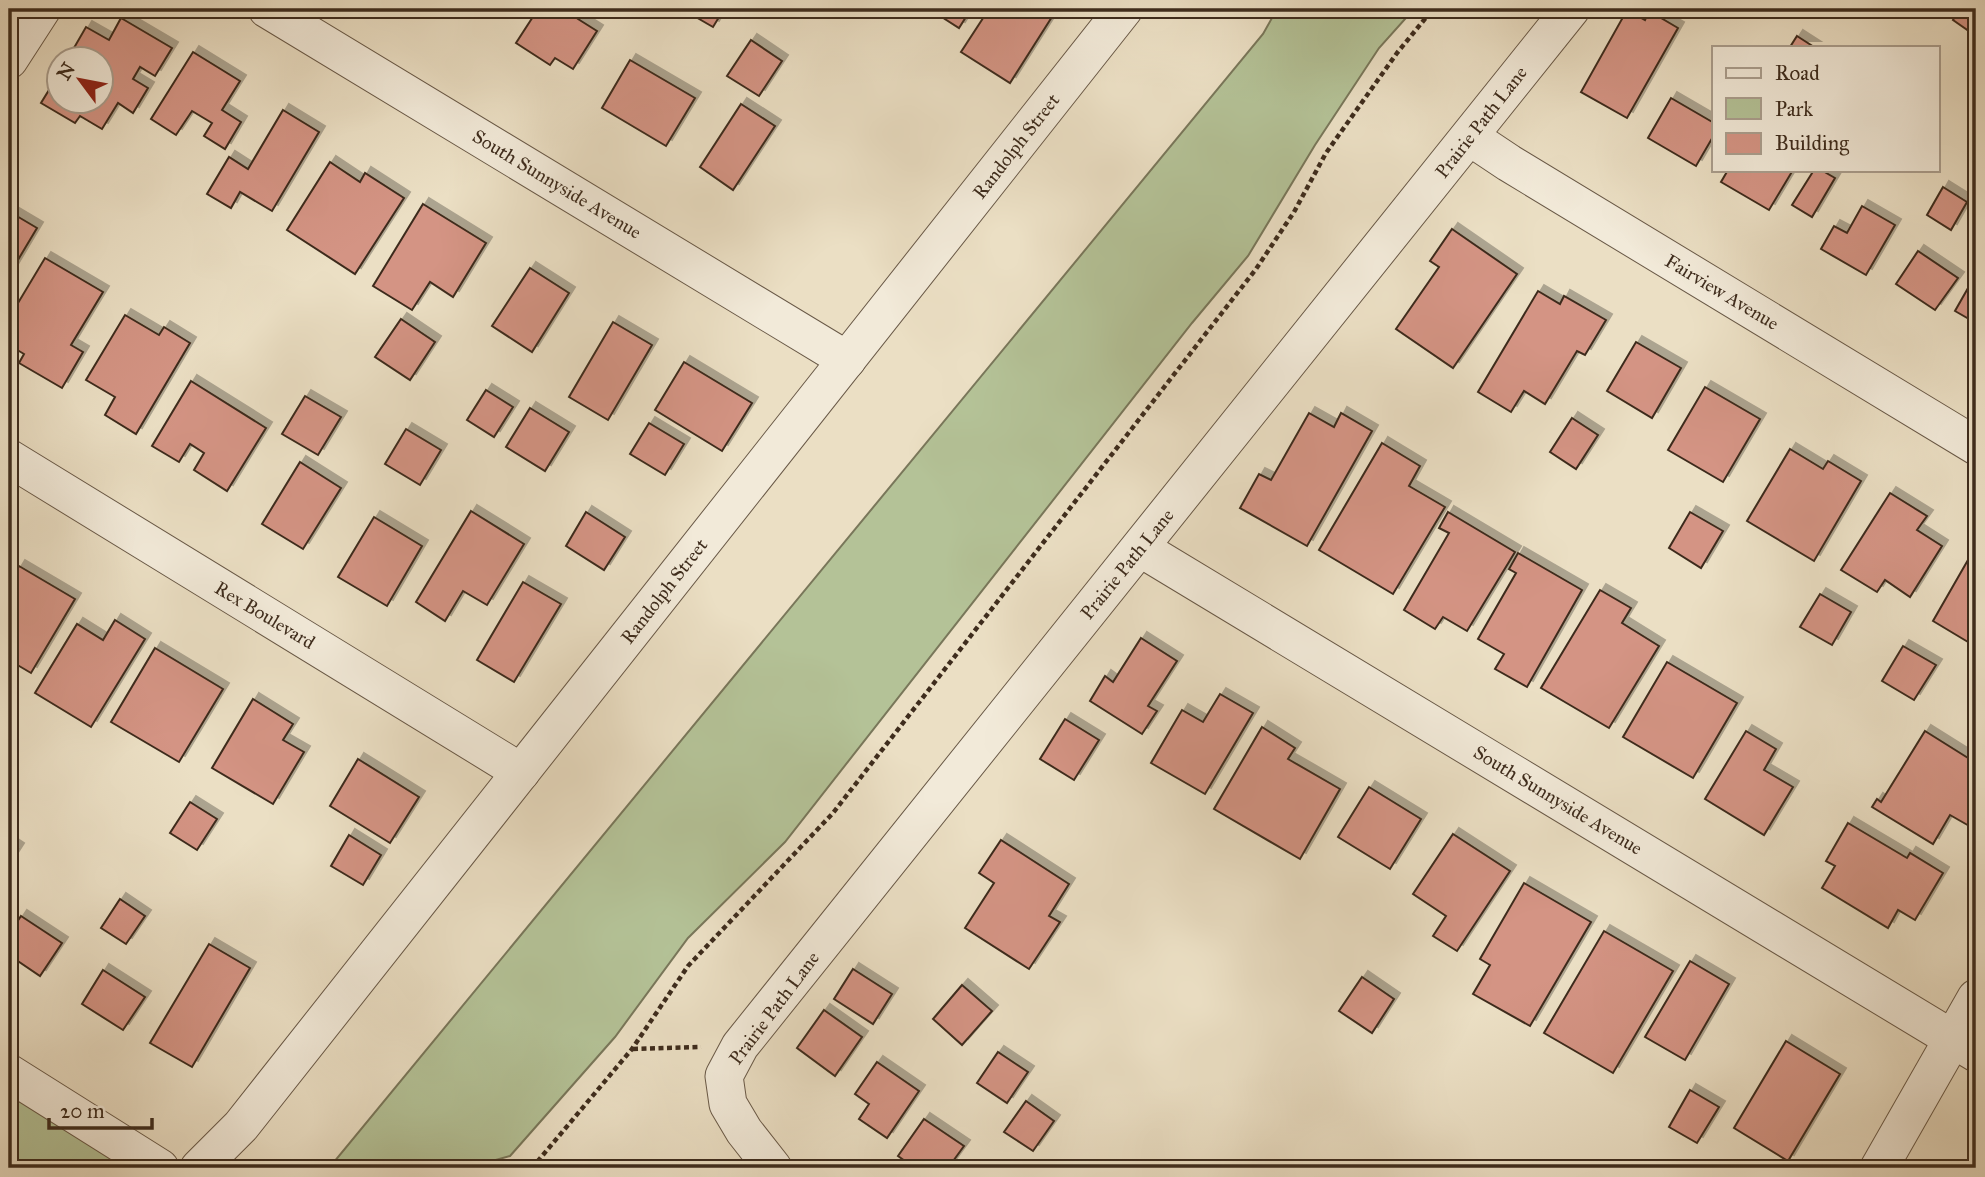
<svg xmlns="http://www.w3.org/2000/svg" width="1985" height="1177" font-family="'IM FELL Great Primer',serif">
<defs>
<filter id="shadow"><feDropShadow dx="6" dy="-6" stdDeviation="0" flood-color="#0004"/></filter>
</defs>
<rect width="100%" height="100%" fill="#ebdfc4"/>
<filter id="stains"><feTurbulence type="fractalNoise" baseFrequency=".00286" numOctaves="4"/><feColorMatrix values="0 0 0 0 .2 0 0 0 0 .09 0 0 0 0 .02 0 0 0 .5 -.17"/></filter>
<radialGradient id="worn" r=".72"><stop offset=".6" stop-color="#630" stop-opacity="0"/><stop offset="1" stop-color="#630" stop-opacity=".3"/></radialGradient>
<g fill="#b4c297" stroke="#79775a" stroke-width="2">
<polygon points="1277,9 1414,9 1379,48 1315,145 1248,256 1192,323 785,842 688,938 615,1037 510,1156 467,1168 329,1168 1263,34"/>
<polygon points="9,1086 145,1168 9,1168"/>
</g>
<g fill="#d49484" stroke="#3e2c1d" stroke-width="2" filter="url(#shadow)">
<polygon points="538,9 584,9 578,19 597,31 573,69 555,58 550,65 516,43"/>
<polygon points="682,9 724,9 713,27"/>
<polygon points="940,9 971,9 959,28 937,14"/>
<polygon points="989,9 1057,9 1010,83 961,52"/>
<polygon points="1960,9 1976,9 1976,36 1953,20"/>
<polygon points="1627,10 1645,20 1649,11 1678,28 1627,118 1581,92"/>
<polygon points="121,18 172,48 155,76 140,67 133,79 148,88 133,113 118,103 102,129 80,116 75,123 41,103 60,72 60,102 102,102 102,60 67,60 86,27 109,40"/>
<polygon points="1797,36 1814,47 1790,47"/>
<polygon points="751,40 782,61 759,96 727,76"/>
<polygon points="193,52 240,81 222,110 241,122 225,149 204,136 212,123 192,111 176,135 151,119"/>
<polygon points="630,60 695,98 666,146 602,108"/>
<polygon points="1671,98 1714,123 1714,135 1696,166 1648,138"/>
<polygon points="741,104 775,126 733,190 700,167"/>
<polygon points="283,110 319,132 272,211 240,192 231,208 207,194 229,157 248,169"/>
<polygon points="330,162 360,182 365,173 404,198 355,274 287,230"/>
<polygon points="1728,170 1793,170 1769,210 1721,182"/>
<polygon points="1814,170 1821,170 1835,178 1812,217 1792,205"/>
<polygon points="1943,187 1967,202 1951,230 1927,215"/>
<polygon points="423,204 486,243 453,297 430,282 412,310 373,286"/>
<polygon points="1862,206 1895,225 1866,275 1821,249 1834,226 1847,233"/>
<polygon points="10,212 37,228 9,275 9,214"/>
<polygon points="1452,229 1517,274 1453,368 1396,329 1439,267 1430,261"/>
<polygon points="1918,251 1958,278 1935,310 1896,284"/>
<polygon points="45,258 103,292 71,345 83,352 62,388 19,363 24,354 9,345 9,318"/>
<polygon points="530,268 569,293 532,352 492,326"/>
<polygon points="1976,274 1976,323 1955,311"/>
<polygon points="1538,291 1560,304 1564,296 1606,320 1585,355 1577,351 1545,404 1524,391 1511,412 1478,392"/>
<polygon points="125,315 159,335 164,327 190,343 136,434 105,415 115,397 86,380"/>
<polygon points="401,319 435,342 410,380 375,357"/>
<polygon points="613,322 652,345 608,420 569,397"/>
<polygon points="1636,342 1681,368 1652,418 1607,391"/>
<polygon points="684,362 752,403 722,451 655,410"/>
<polygon points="191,381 266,428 227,491 194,470 204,453 190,444 179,462 152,446"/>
<polygon points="1705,387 1760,419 1723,482 1668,450"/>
<polygon points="486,390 513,407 494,437 467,420"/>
<polygon points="305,396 341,417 318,455 282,434"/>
<polygon points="530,408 569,432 545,471 506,447"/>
<polygon points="1309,413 1334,427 1341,413 1372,431 1307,546 1240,508 1259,474 1271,480"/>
<polygon points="1572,418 1598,435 1576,469 1550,452"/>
<polygon points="649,423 684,444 665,475 630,454"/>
<polygon points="406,429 441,450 420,485 385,464"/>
<polygon points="1382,443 1420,466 1409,486 1445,507 1393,594 1319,550"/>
<polygon points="1790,449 1823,469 1828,461 1861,481 1814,561 1747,521"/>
<polygon points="300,462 341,488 303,549 262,524"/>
<polygon points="1890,493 1927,516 1917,530 1942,546 1910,597 1885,580 1877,592 1841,570"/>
<polygon points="471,511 524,544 487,605 463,591 445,621 416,602"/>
<polygon points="586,512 625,537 604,570 566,546"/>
<polygon points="1448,512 1515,552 1467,631 1443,617 1435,629 1404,610 1449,533 1439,528"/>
<polygon points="1690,512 1723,531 1701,568 1669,548"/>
<polygon points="374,517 422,546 387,606 338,577"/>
<polygon points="1976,546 1976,640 1973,645 1933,621"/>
<polygon points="1518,553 1582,590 1527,687 1495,669 1504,654 1478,639 1516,573 1509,569"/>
<polygon points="19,566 75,599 31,673 9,660 9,583"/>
<polygon points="523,582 561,604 514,682 477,660"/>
<polygon points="1600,590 1631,608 1622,623 1659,646 1609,728 1541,688"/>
<polygon points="1820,594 1851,612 1832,645 1800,627"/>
<polygon points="115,620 145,639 91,727 35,693 77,624 103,640"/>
<polygon points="1141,638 1177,661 1148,706 1157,711 1142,734 1090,701 1105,676 1113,682"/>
<polygon points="1903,646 1936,665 1914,700 1882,681"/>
<polygon points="155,648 223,689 179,762 111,722"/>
<polygon points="1667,662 1737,703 1693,778 1623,737"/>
<polygon points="1220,694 1253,713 1205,794 1151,763 1182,710 1203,722"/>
<polygon points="253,699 293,724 283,740 304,752 273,804 212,768"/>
<polygon points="1065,719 1099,740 1074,780 1040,759"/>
<polygon points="1262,727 1295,748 1288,759 1340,789 1300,859 1214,809"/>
<polygon points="1746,731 1776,749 1764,770 1793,787 1764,835 1705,799"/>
<polygon points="1925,731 1976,763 1976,818 1971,827 1950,815 1933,844 1872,807 1877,799 1881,802"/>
<polygon points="358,759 419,797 390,843 330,806"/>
<polygon points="1369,787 1421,819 1390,869 1338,837"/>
<polygon points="190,802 217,819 197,850 170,833"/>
<polygon points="1848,823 1907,858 1910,853 1943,873 1915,920 1898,910 1888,928 1822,888 1835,866 1826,861"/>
<polygon points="1453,834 1510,871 1457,951 1433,936 1446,916 1413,894"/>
<polygon points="349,835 381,855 363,885 331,866"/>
<polygon points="1001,840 1069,884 1049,916 1060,922 1029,969 965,928 994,883 979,873"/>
<polygon points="9,843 18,849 9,863"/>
<polygon points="1524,883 1591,922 1530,1026 1473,994 1490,965 1480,959"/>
<polygon points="120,899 145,916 126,944 101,928"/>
<polygon points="21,916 62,943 40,976 9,955 9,934"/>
<polygon points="1604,931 1673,971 1613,1073 1544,1033"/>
<polygon points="209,944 250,968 192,1067 150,1043"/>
<polygon points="1690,961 1729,984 1685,1060 1645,1037"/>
<polygon points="853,969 892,994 873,1024 834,999"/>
<polygon points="103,970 145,997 123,1030 82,1004"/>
<polygon points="1362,977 1394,999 1372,1033 1339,1011"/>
<polygon points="962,985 992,1011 962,1045 933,1019"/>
<polygon points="824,1010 862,1037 835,1076 797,1048"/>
<polygon points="1786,1041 1840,1074 1788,1161 1734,1128"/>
<polygon points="998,1052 1028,1072 1007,1103 977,1083"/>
<polygon points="877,1062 919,1091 887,1138 859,1119 869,1104 855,1094"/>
<polygon points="1690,1090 1719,1107 1697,1143 1669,1127"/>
<polygon points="1026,1101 1054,1121 1033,1151 1004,1132"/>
<polygon points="924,1119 964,1146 948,1168 915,1168 898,1156"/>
</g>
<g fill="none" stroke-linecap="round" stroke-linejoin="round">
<g stroke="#695947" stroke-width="39">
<g id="street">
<polyline points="267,9 847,360"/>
<polyline points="9,60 42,9"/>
<polyline points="1470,137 1509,163 1976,446"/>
<polyline points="9,458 521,772"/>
<polyline points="1140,548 1976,1053"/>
<polyline points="9,1073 160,1168"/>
<polyline points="199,1168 241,1126 1124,9"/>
<polyline points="773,1168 744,1131 728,1104 724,1076 740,1046 1571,9"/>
<polyline points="1879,1168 1976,998"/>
</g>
</g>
<g stroke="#3e2c1d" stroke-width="4.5" stroke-dasharray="5 3.5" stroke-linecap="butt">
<polyline points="633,1049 701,1047"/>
<polyline points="532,1168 632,1049 688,966 833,813 1256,269 1294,212 1326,153 1397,53 1433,9"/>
</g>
<use href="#street" stroke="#f2ead9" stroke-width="37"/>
</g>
<g text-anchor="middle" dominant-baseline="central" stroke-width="5" stroke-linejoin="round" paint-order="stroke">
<g font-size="19" fill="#3e2c1d" stroke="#f2ead9">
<text transform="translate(1481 122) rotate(-52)">Prairie Path Lane</text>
<text transform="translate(1016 146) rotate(-52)">Randolph Street</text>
<text transform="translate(557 184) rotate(31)">South Sunnyside Avenue</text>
<text transform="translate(1722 292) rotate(31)">Fairview Avenue</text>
<text transform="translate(1127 564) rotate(-51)">Prairie Path Lane</text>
<text transform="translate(664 591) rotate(-52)">Randolph Street</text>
<text transform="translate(265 615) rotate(31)">Rex Boulevard</text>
<text transform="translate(1558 800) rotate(31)">South Sunnyside Avenue</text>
<text transform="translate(774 1008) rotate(-53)">Prairie Path Lane</text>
</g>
</g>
<rect width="1985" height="1177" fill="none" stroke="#ebdfc4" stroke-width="35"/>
<rect x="10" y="10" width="1964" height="1156" fill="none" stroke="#3e2c1d" stroke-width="3.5"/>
<rect x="18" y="18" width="1950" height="1142" fill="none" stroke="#3e2c1d" stroke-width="2"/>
<rect x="1712" y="46" width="228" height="126" fill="#f2ead9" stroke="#aa9e8e" stroke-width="2"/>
<rect x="1726" y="68" width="35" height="10" fill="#f2ead9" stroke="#aa9e8e" stroke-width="2"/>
<text x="1775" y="80" font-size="21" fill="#3e2c1d">Road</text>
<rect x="1726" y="98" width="35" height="21" fill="#b4c297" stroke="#aa9e8e" stroke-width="2"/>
<text x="1775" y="116" font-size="21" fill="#3e2c1d">Park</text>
<rect x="1726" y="133" width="35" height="21" fill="#d49484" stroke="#aa9e8e" stroke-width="2"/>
<text x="1775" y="150" font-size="21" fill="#3e2c1d">Building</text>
<g transform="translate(80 80) rotate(302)"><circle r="33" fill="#f2ead9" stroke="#aa9e8e" stroke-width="2"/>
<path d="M0-5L12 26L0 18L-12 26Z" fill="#8f2418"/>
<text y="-10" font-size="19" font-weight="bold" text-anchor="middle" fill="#3e2c1d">N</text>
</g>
<path d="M49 1118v10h103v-10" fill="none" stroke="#3e2c1d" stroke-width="3.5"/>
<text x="60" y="1118" font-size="21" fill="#3e2c1d" stroke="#f2ead9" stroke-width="5" paint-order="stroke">20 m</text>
<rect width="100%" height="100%" filter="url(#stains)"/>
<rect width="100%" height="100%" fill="url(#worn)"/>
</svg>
